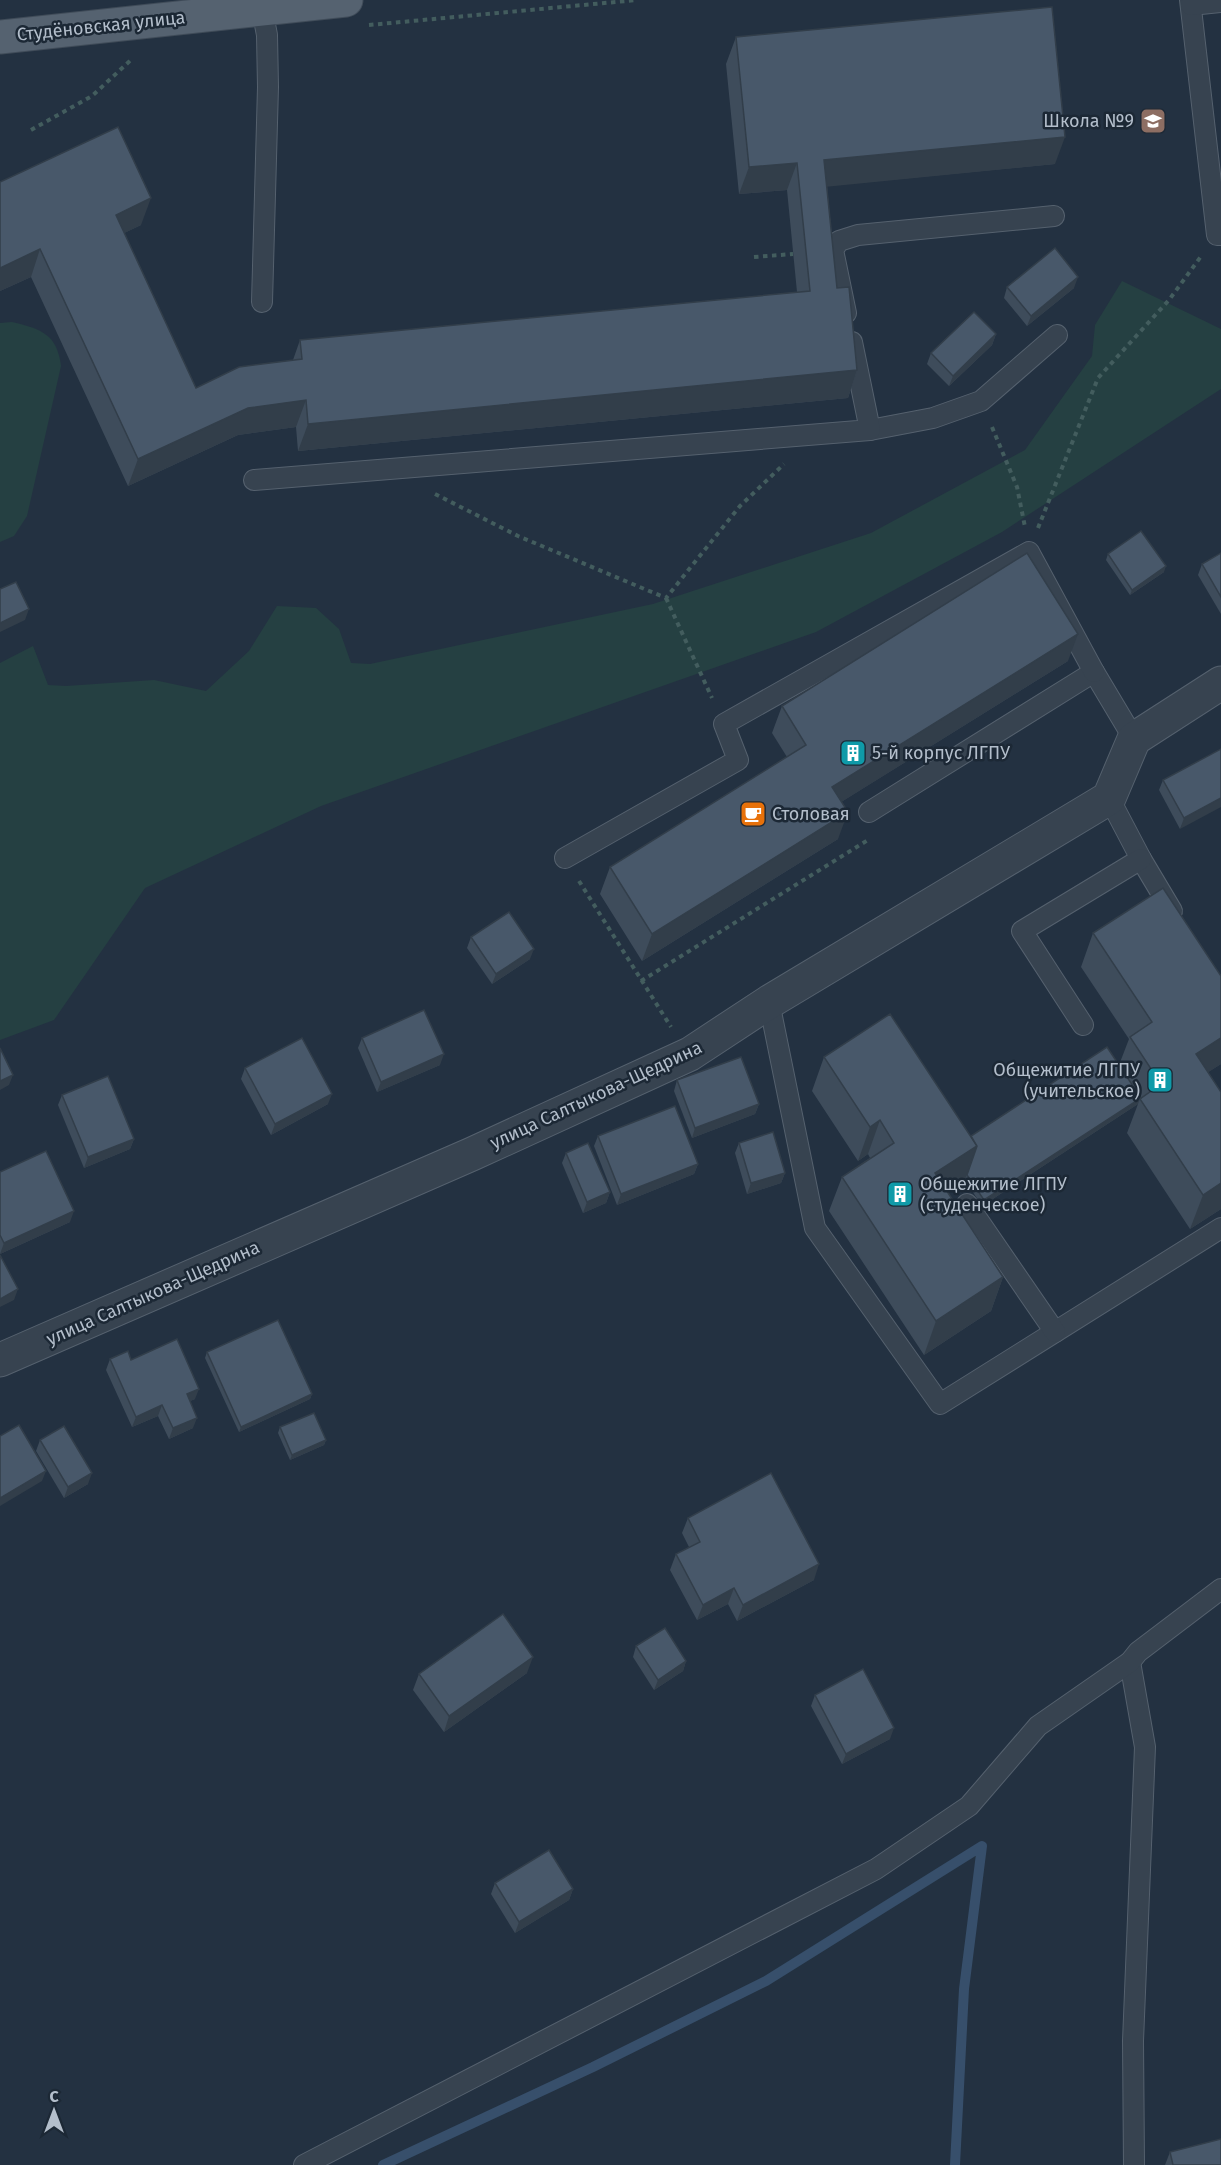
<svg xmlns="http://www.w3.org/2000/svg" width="1221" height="2165" font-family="'Fira Sans',sans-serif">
<rect width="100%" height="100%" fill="#233141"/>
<g fill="#254042">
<polygon points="1122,281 1221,329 1221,389 1002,532 816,632 321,806 145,888 54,1020 0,1040 0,663 33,646 48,685 66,686 154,680 206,691 249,651 277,606 316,608 339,629 351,663 370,664 653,604 871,533 1025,450 1092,356 1095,325"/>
<path d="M 12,322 C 41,329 57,334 61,366 L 27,516 L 14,536 L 0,542 L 0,323 Z"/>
</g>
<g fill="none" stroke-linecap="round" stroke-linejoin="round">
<polyline stroke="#374f6b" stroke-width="10" points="383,2165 593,2067 766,1981 982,1846 964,1989 955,2165"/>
<g stroke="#55616e" stroke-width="22">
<g id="service">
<polyline points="1190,0 1217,235 1221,235"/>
<polyline points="1191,5 1221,2"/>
<polyline points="262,9 267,35 268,87 262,302"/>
<polyline points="846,313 833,250 839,241 858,235 1054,216"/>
<polyline points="870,430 933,418 981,401 1057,335"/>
<polyline points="254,480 870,430 852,342"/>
<polyline points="1109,798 1141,859 1172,911"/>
<polyline points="869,812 1094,672 1134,739"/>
<polyline points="565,858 738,760 724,724 1029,552 1094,672"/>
<polyline points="769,1002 815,1228 940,1404 1221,1228"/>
<polyline points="1083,1025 1022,931 1141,859"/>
<polyline points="967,1204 1055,1332"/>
<polyline points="1130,1662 1145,1747 1133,2041 1134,2165"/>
<polyline points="304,2165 876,1869 969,1806 1038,1726 1130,1662 1138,1652 1221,1589"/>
</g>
</g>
<g stroke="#55616e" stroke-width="35">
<polyline id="minor" points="0,1360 472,1154 690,1054 769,1002 1109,798 1134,739 1221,683"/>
</g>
<g stroke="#404c59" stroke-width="35">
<polyline id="primary" points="0,37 346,0"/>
</g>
<g stroke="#435d5e" stroke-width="4" stroke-dasharray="4.5 4.5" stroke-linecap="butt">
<polyline points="369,25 637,0"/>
<polyline points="31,130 92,96 133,58"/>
<polyline points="754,257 793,254"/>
<polyline points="992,427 1017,487 1025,527"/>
<polyline points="435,494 518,536 666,598 740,506 784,464"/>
<polyline points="1038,528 1098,378 1169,300 1202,255"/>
<polyline points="666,598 712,698"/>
<polyline points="579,881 671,1027"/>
<polyline points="641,981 868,840 868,839"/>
</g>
<use href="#service" stroke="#374350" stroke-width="20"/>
<use href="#minor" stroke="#374350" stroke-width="33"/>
<use href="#primary" stroke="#556270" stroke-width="33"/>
</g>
<g fill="#3e4c5b">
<polygon points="736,37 1055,164 827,186 837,288 857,370 848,398 298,451 296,427 238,435 128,486 31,277 0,291 0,182 141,225 124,233 196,388 293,360 300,340 797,292 787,190 739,194 726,64"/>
<polygon points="1007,287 1074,288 1027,326 1004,298"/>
<polygon points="996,334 992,345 949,386 927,364 931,353"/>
<polygon points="1221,553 1221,614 1198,575 1202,564"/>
<polygon points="1108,554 1164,572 1130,595 1106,560"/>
<polygon points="1068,661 841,802 838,839 642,961 600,894 610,867 787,757 772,733 782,706"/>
<polygon points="1221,749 1180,829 1159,790 1163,780"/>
<polygon points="1093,933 1221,976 1221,1064 1208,1072 1221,1092 1221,1209 1190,1229 1127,1133 1138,1104 982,1206 965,1180 947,1192 1003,1277 991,1311 924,1355 829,1211 842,1177 870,1158 868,1154 858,1161 812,1091 824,1057 971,1136 1119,1065 1129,1039 1081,967"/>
<polygon points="471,937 530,959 492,984 467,948"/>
<polygon points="362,1038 440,1065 377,1092 358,1048"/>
<polygon points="245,1068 328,1104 271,1135 241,1079"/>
<polygon points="677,1080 759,1104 755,1114 692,1138 674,1091"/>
<polygon points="62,1095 134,1139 130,1149 84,1168 58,1105"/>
<polygon points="598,1136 698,1164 694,1174 617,1205 594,1146"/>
<polygon points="739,1143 785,1173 781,1183 747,1194 735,1153"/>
<polygon points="566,1153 610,1192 606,1203 583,1213 562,1163"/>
<polygon points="0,1172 70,1222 0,1254"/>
<polygon points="207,1352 312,1394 310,1399 239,1432 205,1358"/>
<polygon points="110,1359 131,1360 195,1399 190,1401 193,1428 169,1439 158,1416 132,1427 106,1370"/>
<polygon points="280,1427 326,1440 324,1445 290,1460 278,1433"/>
<polygon points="40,1440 88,1484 64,1498 36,1451"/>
<polygon points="688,1518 814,1580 737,1621 728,1604 697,1620 670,1570 676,1554 689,1547 682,1533"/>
<polygon points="636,1646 686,1661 683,1671 654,1690 633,1657"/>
<polygon points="527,1673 444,1732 413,1690 419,1674"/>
<polygon points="815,1695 890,1739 842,1764 811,1706"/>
<polygon points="495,1883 573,1889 569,1900 515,1933 491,1894"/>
<polygon points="1170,2152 1221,2165 1165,2165"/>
</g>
<g fill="#323e4a">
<polygon points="1065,137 1055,164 814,188 824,160"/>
<polygon points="797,163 787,190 739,194 749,167"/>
<polygon points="151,198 141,225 106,242 116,215"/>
<polygon points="40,249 31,277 0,291 0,268"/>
<polygon points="1078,277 1074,288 1027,326 1031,316"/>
<polygon points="996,334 992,345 949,386 953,376"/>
<polygon points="857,370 848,398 298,451 308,424"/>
<polygon points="306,400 296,427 238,435 128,486 138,459 248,408"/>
<polygon points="1166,566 1164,572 1130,595 1132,590"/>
<polygon points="29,609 25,620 0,632 0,623"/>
<polygon points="1078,634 1068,661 822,814 832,787"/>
<polygon points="1221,798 1221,807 1180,829 1184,818"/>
<polygon points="848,812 838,839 642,961 652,934"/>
<polygon points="534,949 530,959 492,984 496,974"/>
<polygon points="1221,1038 1221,1064 1184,1088 1196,1054"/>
<polygon points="444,1054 440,1065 377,1092 381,1082"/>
<polygon points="13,1075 9,1085 0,1090 0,1081"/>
<polygon points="332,1094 328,1104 271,1135 275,1124"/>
<polygon points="1140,1099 1138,1104 982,1206 984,1200"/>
<polygon points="759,1104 755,1114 692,1138 695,1128"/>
<polygon points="880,1120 868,1154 858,1161 870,1127"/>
<polygon points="134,1139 130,1149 84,1168 88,1157"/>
<polygon points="977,1146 965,1180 923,1207 935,1173"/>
<polygon points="698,1164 694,1174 617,1205 621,1194"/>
<polygon points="785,1173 781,1183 747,1194 751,1183"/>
<polygon points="1221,1183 1221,1209 1190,1229 1203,1195"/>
<polygon points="610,1192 606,1203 583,1213 587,1202"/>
<polygon points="74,1211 70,1222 0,1254 4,1243"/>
<polygon points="1003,1277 991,1311 924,1355 936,1321"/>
<polygon points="18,1289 14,1300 0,1307 0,1299"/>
<polygon points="199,1389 195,1399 183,1404 187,1394"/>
<polygon points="312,1394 310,1399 239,1432 241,1427"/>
<polygon points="162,1405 158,1416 132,1427 136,1417"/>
<polygon points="197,1418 193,1428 169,1439 173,1428"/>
<polygon points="326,1440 324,1445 290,1460 292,1455"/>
<polygon points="46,1471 42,1481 0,1506 0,1498"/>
<polygon points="92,1473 88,1484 64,1498 68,1487"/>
<polygon points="819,1564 814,1580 737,1621 743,1605"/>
<polygon points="734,1588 728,1604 697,1620 703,1605"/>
<polygon points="533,1657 527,1673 444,1732 449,1716"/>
<polygon points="686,1661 683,1671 654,1690 658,1680"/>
<polygon points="894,1728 890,1739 842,1764 846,1754"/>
<polygon points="573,1889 569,1900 515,1933 519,1922"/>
</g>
<g fill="#48586a" stroke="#323e4a" stroke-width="1.5">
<polygon points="1052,7 1065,137 824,160 837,288 849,287 857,370 308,424 306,400 248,408 138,459 40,249 0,268 0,182 118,127 151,198 116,215 196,388 239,367 302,359 300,340 810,291 797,163 749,167 736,37"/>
<polygon points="1055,248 1078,277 1031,316 1007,287"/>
<polygon points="974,312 996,334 953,376 931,353"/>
<polygon points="1141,531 1166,566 1132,590 1108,554"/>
<polygon points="1027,553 1078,634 832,787 848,812 652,934 610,867 806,745 782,706"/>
<polygon points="1221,553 1221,597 1202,564"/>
<polygon points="16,582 29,609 0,623 0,589"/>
<polygon points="1221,749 1221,798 1184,818 1163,780"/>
<polygon points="1163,888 1221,976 1221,1038 1196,1054 1221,1092 1221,1183 1203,1195 1140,1099 1161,1084 1130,1037 1152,1022 1093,933"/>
<polygon points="509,912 534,949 496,974 471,937"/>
<polygon points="424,1010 444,1054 381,1082 362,1038"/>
<polygon points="890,1014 977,1146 935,1173 1003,1277 936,1321 842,1177 894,1143 880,1120 870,1127 824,1057"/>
<polygon points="302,1038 332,1094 275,1124 245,1068"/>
<polygon points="1107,1047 1141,1098 984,1200 967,1175 977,1146 971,1136"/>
<polygon points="0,1048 13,1075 0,1081"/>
<polygon points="741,1057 759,1104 695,1128 677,1080"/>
<polygon points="108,1076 134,1139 88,1157 62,1095"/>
<polygon points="675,1106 698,1164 621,1194 598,1136"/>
<polygon points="773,1132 785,1173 751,1183 739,1143"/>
<polygon points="588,1143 610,1192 587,1202 566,1153"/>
<polygon points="46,1151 74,1211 4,1243 0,1235 0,1172"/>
<polygon points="0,1255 18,1289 0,1299"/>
<polygon points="278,1320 312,1394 241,1427 207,1352"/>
<polygon points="177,1339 199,1389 187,1394 197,1418 173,1428 162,1405 136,1417 110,1359 128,1351 131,1360"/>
<polygon points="314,1413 326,1440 292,1455 280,1427"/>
<polygon points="19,1425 46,1471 0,1498 0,1436"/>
<polygon points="64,1426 92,1473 68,1487 40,1440"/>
<polygon points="771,1473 819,1564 743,1605 734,1588 703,1605 676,1554 700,1542 688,1518"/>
<polygon points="503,1614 533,1657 449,1716 419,1674"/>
<polygon points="665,1628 686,1661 658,1680 636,1646"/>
<polygon points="863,1669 894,1728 846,1754 815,1695"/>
<polygon points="549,1850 573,1889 519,1922 495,1883"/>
<polygon points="1221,2139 1221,2165 1173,2165 1170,2152"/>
</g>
<defs>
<g id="school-square" transform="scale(1.35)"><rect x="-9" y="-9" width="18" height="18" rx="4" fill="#8d6e63" stroke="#1c2835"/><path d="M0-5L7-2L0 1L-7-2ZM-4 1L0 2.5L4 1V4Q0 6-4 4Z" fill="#fff"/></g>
<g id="building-square" transform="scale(1.35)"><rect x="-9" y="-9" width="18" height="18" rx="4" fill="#0f9aa8" stroke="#1c2835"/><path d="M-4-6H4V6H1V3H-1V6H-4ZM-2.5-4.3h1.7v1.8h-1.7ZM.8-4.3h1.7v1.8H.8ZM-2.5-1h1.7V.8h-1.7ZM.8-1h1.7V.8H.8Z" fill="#fff"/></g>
<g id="cafe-square" transform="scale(1.35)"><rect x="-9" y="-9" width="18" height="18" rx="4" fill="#e8710a" stroke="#1c2835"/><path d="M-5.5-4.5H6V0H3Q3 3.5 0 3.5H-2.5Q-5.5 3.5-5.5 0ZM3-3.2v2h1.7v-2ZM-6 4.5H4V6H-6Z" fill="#fff"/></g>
</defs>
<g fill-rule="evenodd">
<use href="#school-square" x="1153" y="121"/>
<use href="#building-square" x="853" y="753"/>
<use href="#cafe-square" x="753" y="814"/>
<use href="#building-square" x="1160" y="1080"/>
<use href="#building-square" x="900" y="1194"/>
</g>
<g text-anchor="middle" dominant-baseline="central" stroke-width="5" stroke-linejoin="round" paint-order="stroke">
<g font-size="18" fill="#b3becb" stroke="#1c2835">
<text transform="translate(101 26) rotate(-6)">Студёновская улица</text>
<text transform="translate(596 1095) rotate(-25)">улица Салтыкова-Щедрина</text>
<text transform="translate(153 1293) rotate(-24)">улица Салтыкова-Щедрина</text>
</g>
<g font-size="18" fill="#b3becb" stroke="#1c2835" text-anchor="start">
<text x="1134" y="121" text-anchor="end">Школа №9</text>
<text x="872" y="753">5-й корпус ЛГПУ</text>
<text x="772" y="814">Столовая</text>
<text x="1140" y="1070" text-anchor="end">Общежитие ЛГПУ<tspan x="1140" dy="21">(учительское)</tspan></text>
<text x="920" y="1184">Общежитие ЛГПУ<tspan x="920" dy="21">(студенческое)</tspan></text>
</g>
</g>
<g transform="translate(54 2111)" stroke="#1c2835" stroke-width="4.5" paint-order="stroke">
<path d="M0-4.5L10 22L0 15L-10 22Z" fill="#b3becb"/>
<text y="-9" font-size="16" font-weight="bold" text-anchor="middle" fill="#b3becb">С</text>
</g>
</svg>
